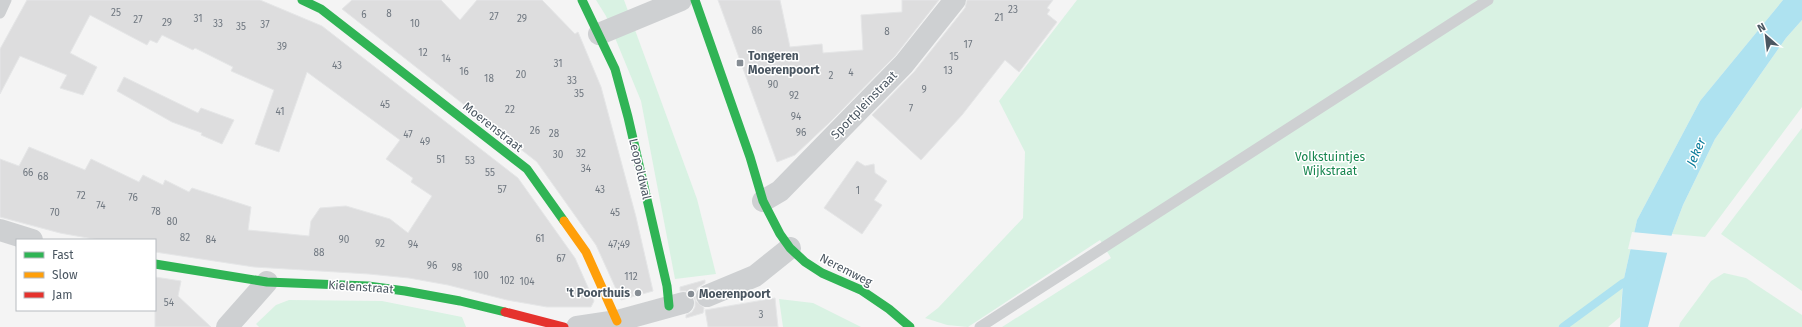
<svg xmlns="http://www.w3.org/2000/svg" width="1802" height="327" font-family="'Fira Sans',sans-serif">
<rect width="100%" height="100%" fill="#f4f4f4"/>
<g fill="#d9f2e3">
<polygon points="596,0 624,0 697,199 716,274 675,279 641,101 606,16"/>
<polygon points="1077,0 1783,0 1700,101 1637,220 1623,283 1620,317 1608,327 1002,327 1111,258 1100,240 968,327 947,325 925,318 938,308 1023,218 1025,152 999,101"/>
<polygon points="1802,20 1802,107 1705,237 1672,234 1683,205 1715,139 1786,38"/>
<polygon points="1802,128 1802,291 1721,234"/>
<polygon points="1724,273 1746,278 1802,315 1802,327 1679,327 1680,323 1711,281"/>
<polygon points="779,299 813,303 861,327 783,327"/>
<polygon points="289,300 382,301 462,317 466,327 259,327 256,324 276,305"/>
</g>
<polygon fill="#aee2f0" points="1783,0 1802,0 1802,20 1786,38 1715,139 1683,205 1672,234 1648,327 1620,327 1623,283 1637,220 1700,101"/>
<polygon fill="#f4f4f4" points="1632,232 1674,236 1669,253 1628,249"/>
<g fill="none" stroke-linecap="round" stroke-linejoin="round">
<polyline stroke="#aee2f0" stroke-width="8" points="1563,327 1623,283 1633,278"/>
</g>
<g fill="#ddddde" stroke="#e5e6e7">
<polygon points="27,0 260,0 322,26 518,178 575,258 594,301 591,307 547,307 507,300 448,285 409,278 369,274 254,267 155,252 155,240 99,240 60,233 0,217 0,159 19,166 29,147 85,170 91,159 139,182 143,175 163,185 165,180 189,192 192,188 251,207 248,230 309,236 311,221 320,208 346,206 390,219 408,233 432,196 411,182 413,178 386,159 400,140 307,72 279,152 255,144 274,90 231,71 233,67 195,48 193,50 162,35 157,43 150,40 147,45 90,15 70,53 97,67 83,95 60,88 67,75 20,56 0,94 0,49"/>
<polygon points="352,0 441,0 460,20 477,0 542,0 575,34 578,32 601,87 636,217 653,291 621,300 596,245 537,162 342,9"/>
<polygon points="718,0 780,0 790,47 822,44 823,53 863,50 861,15 902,12 902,0 939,0 895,56 830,122 795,155 777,162"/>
<polygon points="967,0 1053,0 1047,8 1050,10 1047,14 1057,22 1019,72 1005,60 962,115 921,160 872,115 914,72 965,8"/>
<polygon points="124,77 198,113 201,108 234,120 222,144 201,135 202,133 172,122 117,91"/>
<polygon points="857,161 865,166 874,164 875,173 887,181 874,200 882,205 862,234 824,208"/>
<polygon points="155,277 181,281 178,296 211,327 155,327"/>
<polygon points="705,280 705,283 697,288 695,295 696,301 704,308 703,313 686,318 686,315 692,312 695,307 695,300 691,294 686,291 680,291 680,287"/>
<polygon points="775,298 778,327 708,327 705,310"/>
</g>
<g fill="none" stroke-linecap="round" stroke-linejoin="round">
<g stroke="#ced0d2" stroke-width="11">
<polyline points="0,13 6,0"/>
<polyline points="980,327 1488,0"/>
</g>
<g stroke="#ced0d2" stroke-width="22">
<polyline points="599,34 681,0"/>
<polyline points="763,201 780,191 904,64 955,0"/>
<polyline points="0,230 32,240"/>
<polyline points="707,296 755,276 790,248"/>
<polyline points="227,327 267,282"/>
<polyline points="577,327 617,321 683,303"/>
</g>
<g stroke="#30b455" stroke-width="9">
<polyline points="302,0 321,9 527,169 564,221"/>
<polyline points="582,0 615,69 628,117 667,286 669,306"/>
<polyline points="695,0 750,157 763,201 780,234 790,248 805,262 822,273 861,290 889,309 910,327"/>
<polyline points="155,264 267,282 368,286 405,291 460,301 505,312"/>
</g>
<polyline stroke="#ff9f0a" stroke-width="9" points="564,221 586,252 617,321"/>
<polyline stroke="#e5322d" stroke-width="9" points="505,312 564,327"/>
</g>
<g fill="#868d94" stroke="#fff" stroke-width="1.5">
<rect x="736" y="59" width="8" height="8" rx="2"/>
<circle cx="638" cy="293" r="4"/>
<circle cx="691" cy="294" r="4"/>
</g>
<g text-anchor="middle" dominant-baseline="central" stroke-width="3" stroke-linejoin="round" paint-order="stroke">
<g font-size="10" fill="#707881">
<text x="1013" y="10">23</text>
<text x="116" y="13">25</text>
<text x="389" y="14">8</text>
<text x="364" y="15">6</text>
<text x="494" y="17">27</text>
<text x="999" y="18">21</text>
<text x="198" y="19">31</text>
<text x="522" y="19">29</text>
<text x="138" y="20">27</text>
<text x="167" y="23">29</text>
<text x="218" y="24">33</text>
<text x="415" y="24">10</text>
<text x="265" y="25">37</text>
<text x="241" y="27">35</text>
<text x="757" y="31">86</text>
<text x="887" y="32">8</text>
<text x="968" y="45">17</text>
<text x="282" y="47">39</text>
<text x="423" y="53">12</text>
<text x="954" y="57">15</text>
<text x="446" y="59">14</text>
<text x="558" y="64">31</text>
<text x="337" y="66">43</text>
<text x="948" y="71">13</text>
<text x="464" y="72">16</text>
<text x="851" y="73">4</text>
<text x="521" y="75">20</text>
<text x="831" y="76">2</text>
<text x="489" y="79">18</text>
<text x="572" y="81">33</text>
<text x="773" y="85">90</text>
<text x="924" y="90">9</text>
<text x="579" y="94">35</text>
<text x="794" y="96">92</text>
<text x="385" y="105">45</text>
<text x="911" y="109">7</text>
<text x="510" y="110">22</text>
<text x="280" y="112">41</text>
<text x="796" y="117">94</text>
<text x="535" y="131">26</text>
<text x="801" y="133">96</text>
<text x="554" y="134">28</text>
<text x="408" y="135">47</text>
<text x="425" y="142">49</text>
<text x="581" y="154">32</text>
<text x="558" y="155">30</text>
<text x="441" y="160">51</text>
<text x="470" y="161">53</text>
<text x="586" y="169">34</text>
<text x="28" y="173">66</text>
<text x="490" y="173">55</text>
<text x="43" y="177">68</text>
<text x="502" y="190">57</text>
<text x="600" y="190">43</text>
<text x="858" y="191">1</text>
<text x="81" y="196">72</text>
<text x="133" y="198">76</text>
<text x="101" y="206">74</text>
<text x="156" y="212">78</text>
<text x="55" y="213">70</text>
<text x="615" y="213">45</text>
<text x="172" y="222">80</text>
<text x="185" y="238">82</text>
<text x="540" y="239">61</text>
<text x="211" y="240">84</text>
<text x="344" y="240">90</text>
<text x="380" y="244">92</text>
<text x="413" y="245">94</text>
<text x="619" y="245">47;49</text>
<text x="319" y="253">88</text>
<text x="561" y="259">67</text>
<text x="432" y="266">96</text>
<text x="457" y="268">98</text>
<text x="481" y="276">100</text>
<text x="631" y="277">112</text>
<text x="507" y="281">102</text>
<text x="527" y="282">104</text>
<text x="169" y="303">54</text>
<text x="761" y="315">3</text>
</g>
<g font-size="12" font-weight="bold" fill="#4a5661" stroke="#fff" text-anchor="start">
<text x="748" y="56">Tongeren<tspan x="748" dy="14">Moerenpoort</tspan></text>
<text x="630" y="293" text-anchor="end">'t Poorthuis</text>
<text x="699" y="294">Moerenpoort</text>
</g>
<g font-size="12" fill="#4a5661" stroke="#fff">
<text transform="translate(864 105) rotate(-46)">Sportpleinstraat</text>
<text transform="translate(493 127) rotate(38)">Moerenstraat</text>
<text transform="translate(640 169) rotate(77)">Leopoldwal</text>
<text transform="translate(846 270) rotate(27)">Neremweg</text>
<text transform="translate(361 287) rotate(4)">Kielenstraat</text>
</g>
<g font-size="12" fill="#17864f" stroke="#fff">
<text x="1330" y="157">Volkstuintjes<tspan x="1330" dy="14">Wijkstraat</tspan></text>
</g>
<g font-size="13" font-style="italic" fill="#0c7c9b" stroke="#fff">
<text transform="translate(1696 152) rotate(-66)">Jeker</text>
</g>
</g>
<rect x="16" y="239" width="140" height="72" fill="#ffffff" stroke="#b7bbc0"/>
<rect x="24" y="252" width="20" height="6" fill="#30b455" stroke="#b7bbc0"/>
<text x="52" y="259" font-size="12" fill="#4a5661">Fast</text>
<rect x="24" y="272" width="20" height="6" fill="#ff9f0a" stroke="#b7bbc0"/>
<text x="52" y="279" font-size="12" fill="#4a5661">Slow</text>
<rect x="24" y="292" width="20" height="6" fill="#e5322d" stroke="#b7bbc0"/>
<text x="52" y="299" font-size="12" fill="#4a5661">Jam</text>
<g transform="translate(1766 36) rotate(332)" stroke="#ffffff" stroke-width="3" paint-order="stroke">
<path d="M0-3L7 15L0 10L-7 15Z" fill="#4a5661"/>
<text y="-6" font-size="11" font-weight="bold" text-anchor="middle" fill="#4a5661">N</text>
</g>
</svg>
